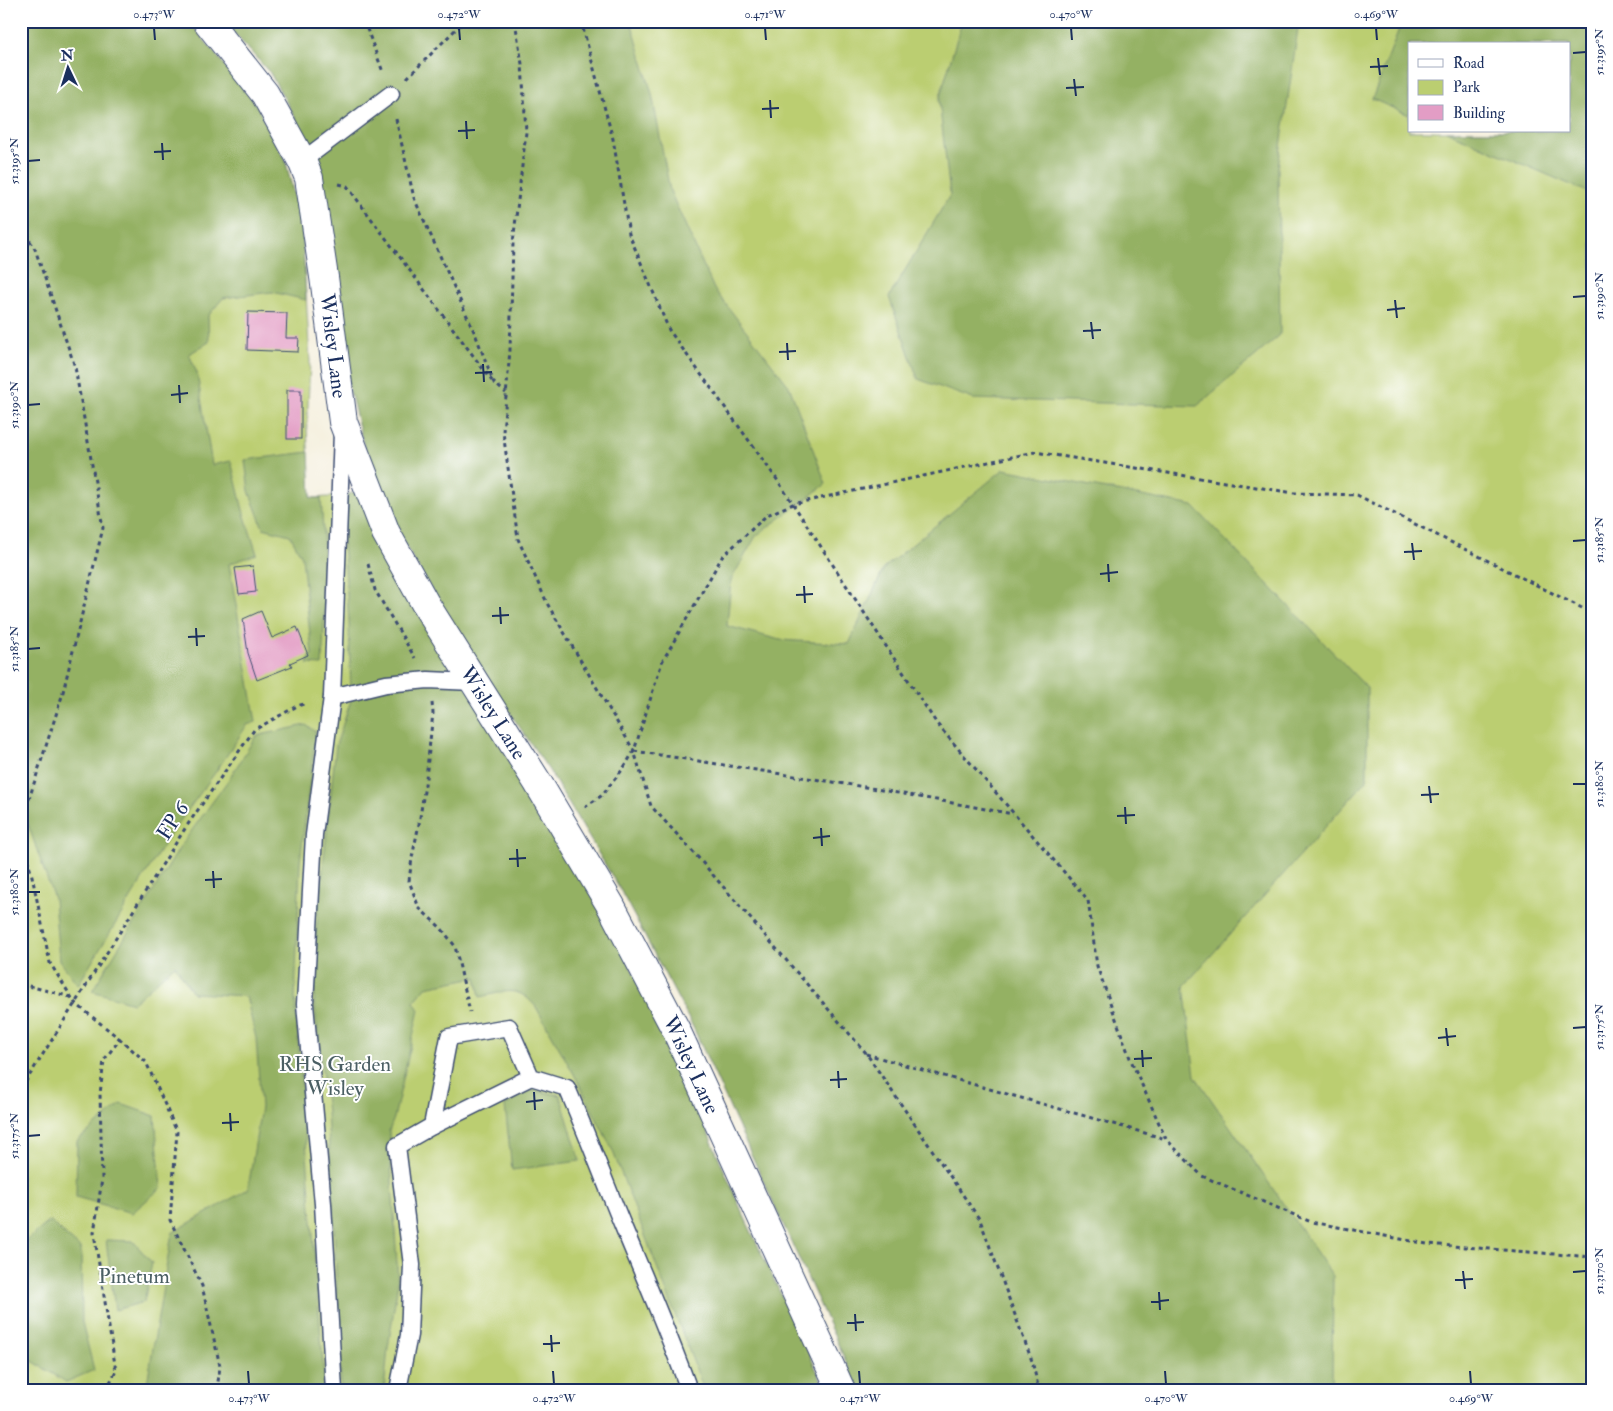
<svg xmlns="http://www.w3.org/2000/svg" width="1613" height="1411" font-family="'IM FELL Double Pica',serif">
<rect width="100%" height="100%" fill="#fff"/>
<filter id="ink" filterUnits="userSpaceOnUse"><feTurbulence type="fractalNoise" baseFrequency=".02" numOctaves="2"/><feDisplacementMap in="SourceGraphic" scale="10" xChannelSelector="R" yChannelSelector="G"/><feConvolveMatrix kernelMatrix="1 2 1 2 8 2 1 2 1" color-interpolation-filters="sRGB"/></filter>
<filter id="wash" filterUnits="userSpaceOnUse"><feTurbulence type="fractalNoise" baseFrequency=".0096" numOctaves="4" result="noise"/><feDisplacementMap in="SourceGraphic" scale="20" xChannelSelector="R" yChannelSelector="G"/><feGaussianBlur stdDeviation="1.12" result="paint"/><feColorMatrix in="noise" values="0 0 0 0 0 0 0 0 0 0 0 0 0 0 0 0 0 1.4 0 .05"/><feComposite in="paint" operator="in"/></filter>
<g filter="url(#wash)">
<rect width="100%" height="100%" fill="#f4eeda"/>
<g fill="#bbce71" stroke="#6b7e68" fill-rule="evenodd">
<polygon points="21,21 189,21 285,159 302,228 310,361 307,429 311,498 343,496 360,490 666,1035 743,1214 826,1390 21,1390"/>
<path d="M 223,21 L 1592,21 L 1592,1390 L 859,1390 L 693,1027 L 621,891 L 550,772 L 323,205 L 310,144 L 270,73 ZM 1409,44 L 1569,44 L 1569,131 L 1409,131 Z"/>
</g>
<g fill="#94b163" stroke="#587060">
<polygon points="21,21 189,21 255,103 285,159 302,228 306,300 272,292 223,298 208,316 209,342 189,354 197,373 212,465 231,461 243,510 257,554 229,564 256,722 247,725 217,770 167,839 78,985 59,960 54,899 21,804"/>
<polygon points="223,21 631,21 652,94 670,191 714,289 789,386 826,484 756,536 731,580 727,626 780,640 849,644 884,568 1004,469 1193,506 1367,688 1367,780 1184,986 1195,1076 1333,1276 1332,1390 859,1390 693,1027 621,891 550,772 463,644 398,533 366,455 345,372 323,205 310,144 270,73"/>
<polygon points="962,21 1299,21 1278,168 1280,335 1197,406 973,399 918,379 889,297 950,195 939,100"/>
<polygon points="1402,21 1592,21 1592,194 1446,131 1569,131 1569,44 1409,44 1409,115 1372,99"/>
<path d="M 309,452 L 311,498 L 321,498 C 325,554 326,609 322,665 L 307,664 L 312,654 L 302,557 L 290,535 L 263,528 L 249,491 L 245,460 Z"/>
<path d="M 360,490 L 502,748 L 604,915 L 666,1035 L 743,1214 L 826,1390 L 704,1390 L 612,1149 L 575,1076 L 536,1007 C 517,984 506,992 480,997 L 476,977 L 426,987 L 414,1002 L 419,1010 L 394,1118 L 389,1131 L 398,1282 L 388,1348 L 384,1390 L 341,1390 L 334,1227 L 327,1112 L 314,1001 L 315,941 L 336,745 L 351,700 L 349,621 L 343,543 L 343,496 Z"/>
<polygon points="306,725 316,732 300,862 295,999 325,1390 146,1390 172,1233 248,1189 261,1107 256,1038 246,996 193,993 175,965 133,1003 92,991 182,844 229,779 256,736"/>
<polygon points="530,1090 560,1095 580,1161 512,1170 505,1106"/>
<polygon points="121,1104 155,1116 161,1188 132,1213 76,1197 77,1141"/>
<polygon points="50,1221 81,1249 82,1322 94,1370 66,1382 21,1354 21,1245"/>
<polygon points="106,1240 133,1241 152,1263 144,1302 115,1310"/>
</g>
<g id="blocks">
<g fill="#e39dc5">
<polygon points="248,312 287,313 286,338 299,338 298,352 247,350"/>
<rect x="287" y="390" width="14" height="49"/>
<polygon points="253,566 256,592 239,594 235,568"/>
<polygon points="261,611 272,638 297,627 308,655 290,663 292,666 257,680 248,653 243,619"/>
</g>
</g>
</g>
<g filter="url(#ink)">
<use href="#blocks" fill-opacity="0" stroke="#3c4c71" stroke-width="1"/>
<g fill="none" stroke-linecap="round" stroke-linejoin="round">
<g stroke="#3c4c71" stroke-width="19">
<g id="lane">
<polyline points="302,161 391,94"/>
<polyline points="332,697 386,684 428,680 473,682"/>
<polyline points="432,1126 531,1077"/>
<polyline points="334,1390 323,1204 305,1004 314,835 332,697 342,432"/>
<path d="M 398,1390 L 409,1335 L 412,1265 L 397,1146 L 432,1126 L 449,1037 L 509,1027 L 531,1077 L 567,1088 C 587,1134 604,1180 623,1226 C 646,1281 669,1334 689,1390"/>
</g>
</g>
<g stroke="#3c4c71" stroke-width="30">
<polyline id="street" points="207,21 265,94 302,161 309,178 324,277 343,422 386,533 426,605 538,783 611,906 676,1030 841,1390"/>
</g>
<g stroke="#3c4c71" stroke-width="3" stroke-dasharray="4 4" stroke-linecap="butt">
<polyline points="364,21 383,72"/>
<polyline points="515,21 522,64 526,132 513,243 510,350 503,432 518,539 548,605 634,751 651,806 695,854 866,1053 980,1220 1032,1361 1039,1390"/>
<polyline points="581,21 613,139 629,234 669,330 776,478 937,724 1088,900 1097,966 1130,1058 1166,1139 1202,1176 1311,1222 1427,1244 1592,1257"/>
<polyline points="407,78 464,21"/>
<polyline points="396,119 414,198 476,336 494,383 506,393"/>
<polyline points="339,184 347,186 492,381"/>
<polyline points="21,227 35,249 75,367 103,528 62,696 21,824"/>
<polyline points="368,564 375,590 415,658"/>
<polyline points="432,703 433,713 426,778 419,824 412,858 409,881 419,908 441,928 455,946 470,1012"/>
<polyline points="634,751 865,787 1013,814"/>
<polyline points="585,807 601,796 623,769 634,751 662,662 722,557 767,515 793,504 1035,452 1294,493 1357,495 1592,613"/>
<polyline points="21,836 32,876 50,963 75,1003 120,1039"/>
<polyline points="21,984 71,997"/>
<polyline points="866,1054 1166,1139"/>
<polyline points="21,1089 186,827 254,730 297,706 307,703"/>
<polyline points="106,1390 116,1371 94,1233 102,1179 100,1094 104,1060 120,1039 146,1062 177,1132 170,1220 202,1286 220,1366 217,1390"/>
</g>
<use href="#lane" stroke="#fff" stroke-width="16"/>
<use href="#street" stroke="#fff" stroke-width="28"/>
</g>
</g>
<path fill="none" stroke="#1b2f5e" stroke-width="2" d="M 154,28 L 155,40M 459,28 L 460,40M 765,28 L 766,40M 1071,28 L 1072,40M 1376,28 L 1377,40M 1573,53 L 1586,52M 1378,58 L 1380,75M 1370,67 L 1388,66M 1074,79 L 1076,96M 1066,88 L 1084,87M 770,100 L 771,118M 762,109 L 779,108M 466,121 L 467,139M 458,131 L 475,130M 162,143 L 163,160M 154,152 L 171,151M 28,161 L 40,160M 1573,297 L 1586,296M 1395,300 L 1397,318M 1387,310 L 1405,308M 1091,322 L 1093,339M 1083,331 L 1101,330M 787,343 L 788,360M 779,352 L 796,351M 483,364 L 484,382M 475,373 L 492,372M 179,385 L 180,403M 171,395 L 188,393M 28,405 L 40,404M 1573,541 L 1586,540M 1412,543 L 1414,560M 1404,552 L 1422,551M 1108,564 L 1109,582M 1100,574 L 1118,572M 804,586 L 805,603M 796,595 L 813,594M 500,607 L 501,624M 492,616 L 509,615M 196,628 L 197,646M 188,637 L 205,636M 28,649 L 40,648M 1573,784 L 1586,784M 1429,786 L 1431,803M 1421,795 L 1439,794M 1125,807 L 1126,824M 1117,816 L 1135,815M 821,828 L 822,846M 813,838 L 830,836M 517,849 L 518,867M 509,859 L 526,858M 213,871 L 214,888M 205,880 L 222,879M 28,892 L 40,892M 1446,1028 L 1448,1046M 1573,1028 L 1586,1027M 1438,1038 L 1456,1036M 1142,1050 L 1143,1067M 1134,1059 L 1152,1058M 838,1071 L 839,1088M 830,1080 L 847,1079M 534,1092 L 535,1110M 526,1102 L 543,1100M 230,1113 L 231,1131M 222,1123 L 239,1122M 28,1136 L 40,1135M 1463,1271 L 1465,1289M 1573,1272 L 1586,1271M 1455,1280 L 1473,1279M 1159,1292 L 1160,1310M 1151,1302 L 1169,1300M 855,1314 L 856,1331M 847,1323 L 864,1322M 551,1335 L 552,1352M 543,1344 L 560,1343M 248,1371 L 249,1384M 553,1371 L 554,1384M 859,1371 L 860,1384M 1165,1371 L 1166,1384M 1470,1371 L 1471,1384"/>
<g text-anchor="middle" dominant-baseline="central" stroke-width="4" stroke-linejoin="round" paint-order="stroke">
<g font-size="21" fill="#1b2f5e" stroke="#fff">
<text transform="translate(333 346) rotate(83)">Wisley Lane</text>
<text transform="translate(493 713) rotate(58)">Wisley Lane</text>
<text transform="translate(173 821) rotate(-57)">FP 6</text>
<text transform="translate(691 1065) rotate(65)">Wisley Lane</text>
</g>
<g font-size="21" fill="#4b5f64" stroke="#fff">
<text x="335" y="1064">RHS Garden<tspan x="335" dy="24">Wisley</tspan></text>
<text x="134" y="1276">Pinetum</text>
</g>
</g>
<rect width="1613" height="1411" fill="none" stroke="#fff" stroke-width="55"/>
<rect x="1408" y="42" width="162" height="90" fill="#ffffff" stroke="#a4acbf"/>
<rect x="1418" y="59" width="25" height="8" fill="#ffffff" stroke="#a4acbf"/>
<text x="1453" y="68" font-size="15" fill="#1b2f5e">Road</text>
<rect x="1418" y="80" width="25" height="15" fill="#bbce71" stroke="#a4acbf"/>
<text x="1453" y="92" font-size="15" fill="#1b2f5e">Park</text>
<rect x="1418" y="105" width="25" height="15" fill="#e39dc5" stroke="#a4acbf"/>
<text x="1453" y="118" font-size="15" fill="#1b2f5e">Building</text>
<g transform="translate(68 68) rotate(356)" stroke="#ffffff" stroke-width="4" paint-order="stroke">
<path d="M0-4L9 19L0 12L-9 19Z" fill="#1b2f5e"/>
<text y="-8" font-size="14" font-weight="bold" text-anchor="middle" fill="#1b2f5e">N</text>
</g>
<rect x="28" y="28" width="1558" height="1356" fill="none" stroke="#1b2f5e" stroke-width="2"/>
<g font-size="12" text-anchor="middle" fill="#1b2f5e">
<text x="154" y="18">0.473°W</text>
<text x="459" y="18">0.472°W</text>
<text x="765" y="18">0.471°W</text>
<text x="1071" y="18">0.470°W</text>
<text x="1376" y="18">0.469°W</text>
<text transform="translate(1599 52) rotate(-90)" y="4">51.3195°N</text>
<text transform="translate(14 161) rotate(-90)" y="4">51.3195°N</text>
<text transform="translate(1599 296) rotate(-90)" y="4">51.3190°N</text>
<text transform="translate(14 405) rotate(-90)" y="4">51.3190°N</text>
<text transform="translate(1599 540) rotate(-90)" y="4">51.3185°N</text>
<text transform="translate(14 649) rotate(-90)" y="4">51.3185°N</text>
<text transform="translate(1599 784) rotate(-90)" y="4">51.3180°N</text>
<text transform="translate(14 892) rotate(-90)" y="4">51.3180°N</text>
<text transform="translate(1599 1027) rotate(-90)" y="4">51.3175°N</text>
<text transform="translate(14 1136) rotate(-90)" y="4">51.3175°N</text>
<text transform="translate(1599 1271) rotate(-90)" y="4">51.3170°N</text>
<text x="249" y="1402">0.473°W</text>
<text x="554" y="1402">0.472°W</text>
<text x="860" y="1402">0.471°W</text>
<text x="1166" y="1402">0.470°W</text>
<text x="1471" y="1402">0.469°W</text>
</g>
</svg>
